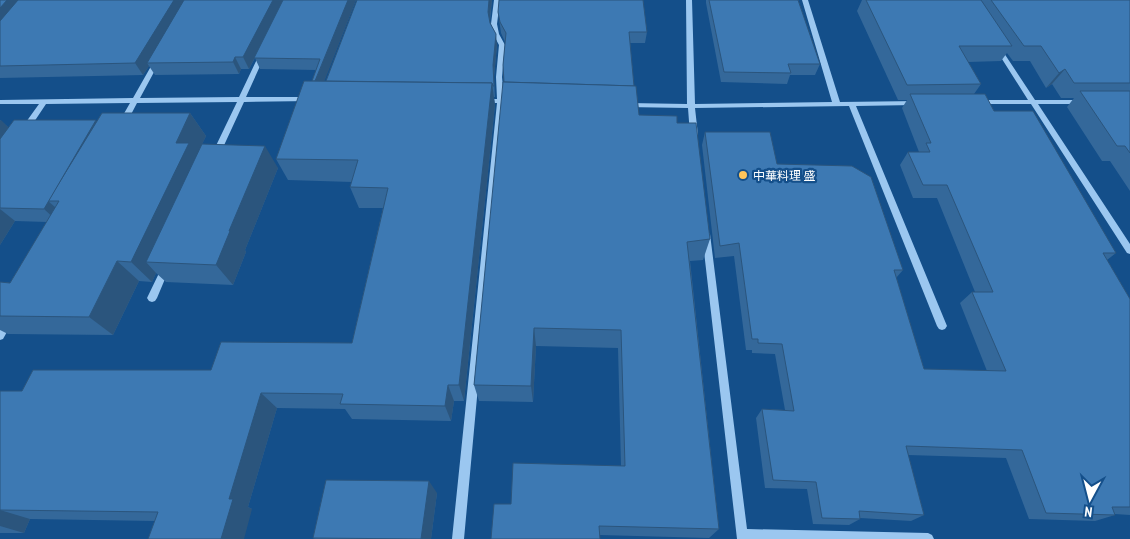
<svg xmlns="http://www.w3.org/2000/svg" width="1130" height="539" font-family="'PT Sans Narrow','Noto Sans JP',sans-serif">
<rect width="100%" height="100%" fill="#144f8a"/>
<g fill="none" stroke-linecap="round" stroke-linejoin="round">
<g fill="#9bc7f0" fill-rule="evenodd">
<polygon points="494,0 500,0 497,24 499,34 505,45 502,77 504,99 512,99 516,101 512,103 504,103 464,539 452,539 497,103 483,103 479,101 483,99 497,99 496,77 499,45 493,34 491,24"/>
<polygon points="686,0 692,0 695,104 832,102 802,0 808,0 840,102 918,101 919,103 915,105 856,106 947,326 945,329 942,330 939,329 937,326 849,106 695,108 698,135 694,138 690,135 688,108 625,107 625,103 628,103 687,104"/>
<polygon points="998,46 1000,47 1035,100 1085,100 1085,104 1038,104 1130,244 1130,254 1127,253 1031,104 975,104 975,100 1028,100 995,48"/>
<polygon points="262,53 265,55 246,97 310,97 314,99 310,101 244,102 220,154 216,157 212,154 237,102 137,103 125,126 122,127 118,124 130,103 46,104 28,131 25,132 21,129 39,104 0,104 0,100 133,98 154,61 157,59 160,61 140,98 239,97 259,55"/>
<polygon points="706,231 710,234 747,529 928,533 932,535 934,539 737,539 702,234"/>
<polygon points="166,263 169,264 170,267 157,298 155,301 152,302 149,301 147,298 162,267 163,264"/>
<polygon points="8,317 11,318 13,321 3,339 0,340 0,327 5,318"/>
</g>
</g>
<g fill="#34689a">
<polygon points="0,0 356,0 324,81 326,81 357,0 492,0 490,21 497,45 494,77 495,97 494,97 495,105 464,401 454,401 451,421 352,419 345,409 277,408 248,507 252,509 155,521 30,519 24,533 0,533 0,391 22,391 211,370 352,343 383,208 359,208 350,187 352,182 288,180 276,159 312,81 316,70 260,69 255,58 249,69 241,69 239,74 155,75 149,66 143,75 0,78"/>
<polygon points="706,0 798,0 820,64 815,75 790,75 787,84 721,82 706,3"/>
<polygon points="862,0 1130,0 1130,191 1110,161 1102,161 1067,107 1074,98 1061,98 1052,84 1046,88 1030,61 1013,61 1007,53 1001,61 968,62 981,84 974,94 994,111 1116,253 1107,260 1130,299 1130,515 1115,514 1115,515 1095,521 1029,519 1006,458 908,455 924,515 911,521 860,518 860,519 849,525 813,524 807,489 765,488 756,418 762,409 785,410 775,354 752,353 752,350 746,350 734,256 715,258 702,145 705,132 777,164 903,270 896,278 924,369 987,371 960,303 972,292 975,292 937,198 913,198 900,165 908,152 919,152 902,108 907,100 898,100 857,11"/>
<polygon points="498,12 647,32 645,43 630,43 634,86 639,115 677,123 710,239 703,260 690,261 719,529 709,538 600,535 511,504 621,466 618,348 536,346 533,402 479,401 474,385 504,82 505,42 501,33"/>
<polygon points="190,113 206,136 202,144 278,168 245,250 246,252 233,285 166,282 156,273 152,282 139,281 113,335 8,334 0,330 0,282 10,283 47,222 15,221 0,245 0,120 8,127 97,121"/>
<polygon points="437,493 431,539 315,539 313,538"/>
</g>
<g fill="#2b557d">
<polygon points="7,0 27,0 0,31 0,8"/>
<polygon points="174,0 188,0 147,63 149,66 143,75 135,63"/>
<polygon points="273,0 284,0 249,69 243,57"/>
<polygon points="348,0 356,0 319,95 314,84"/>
<polygon points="489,0 492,0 489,24 488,12"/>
<polygon points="496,34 497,45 494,77 495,97 493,65"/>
<polygon points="235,57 241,69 239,74 233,62"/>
<polygon points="1065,69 1052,84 1046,88 1059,73"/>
<polygon points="492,83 495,105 464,401 459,385"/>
<polygon points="190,113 206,136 146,262 156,273 152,282 131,262 176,143"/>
<polygon points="1,120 15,134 0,155 0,121"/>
<polygon points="96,120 107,134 59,201 48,201"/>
<polygon points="265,146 278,168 245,250 246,252 233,285 216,265 229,231"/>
<polygon points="48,201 63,214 58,222 44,209"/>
<polygon points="0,209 15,221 0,245"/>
<polygon points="117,261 139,281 113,335 89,317"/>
<polygon points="534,328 536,346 533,402 531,386"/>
<polygon points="448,385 454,401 451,421 445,406"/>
<polygon points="261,393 277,408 248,507 252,509 244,539 221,539 229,499"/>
<polygon points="429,481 437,493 431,539 421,539"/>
<polygon points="0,510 30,519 24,533 0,526"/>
</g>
<g fill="#3d79b3" stroke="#2b557d">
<polygon points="0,0 7,0 0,8"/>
<polygon points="18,0 174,0 135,63 0,66 0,21"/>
<polygon points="184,0 273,0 243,57 235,57 233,62 147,63"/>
<polygon points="283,0 348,0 315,81 312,81 320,59 254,58"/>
<polygon points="357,0 489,0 488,12 490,23 496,34 493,65 494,86 493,86 492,83 326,81"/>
<polygon points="499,0 643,0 647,32 629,32 634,86 504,82 503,65 506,33 500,22 498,12"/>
<polygon points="709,0 798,0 820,64 788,64 791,73 724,72"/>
<polygon points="866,0 981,0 1012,46 959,46 981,84 907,85"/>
<polygon points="991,0 1130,0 1130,83 1074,83 1065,69 1059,73 1041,46 1024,46"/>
<polygon points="304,81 492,83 459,385 448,385 445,406 340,404 343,394 261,393 229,499 233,499 221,539 148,539 158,512 0,510 0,391 22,391 33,370 211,370 221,342 352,343 388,188 350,187 358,160 276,159"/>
<polygon points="503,82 636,86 639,115 677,116 677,123 696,123 710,239 687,242 719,529 599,526 600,539 491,539 494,504 511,504 513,463 625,466 621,330 534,328 531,386 474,385"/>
<polygon points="1080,91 1130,91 1130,153 1125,146 1117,146"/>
<polygon points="910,94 985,94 994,111 1033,111 1116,253 1103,253 1130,299 1130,507 1112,507 1115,515 1046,513 1022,450 906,446 924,515 859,511 860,519 822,518 816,482 773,480 762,409 794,411 782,344 758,343 758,339 752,339 739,243 720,246 705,132 770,132 777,164 852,166 871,177 903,270 894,270 924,369 1006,371 972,292 993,292 947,185 923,185 908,152 930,152 926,143 931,143"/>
<polygon points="102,113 190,113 176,143 189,143 131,262 117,261 89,317 0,316 0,282 10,283 59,201 48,201"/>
<polygon points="14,120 96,120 44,209 0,208 0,139"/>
<polygon points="202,144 265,146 229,231 230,231 216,265 146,262"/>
<polygon points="326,480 429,481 421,539 313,538"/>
</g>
<circle fill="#ffc55a" stroke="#144f8a" stroke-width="2" cx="743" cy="175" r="5"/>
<g text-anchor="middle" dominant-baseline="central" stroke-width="4.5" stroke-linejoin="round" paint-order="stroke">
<g font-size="12" fill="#fff" stroke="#144f8a" text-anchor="start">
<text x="753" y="175">中華料理 盛</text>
</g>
</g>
<g transform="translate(1090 499) rotate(187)" stroke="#144f8a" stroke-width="4" paint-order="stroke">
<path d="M0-4L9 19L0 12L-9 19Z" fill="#ffffff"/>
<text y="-8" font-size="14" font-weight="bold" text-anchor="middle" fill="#ffffff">N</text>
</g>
</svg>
